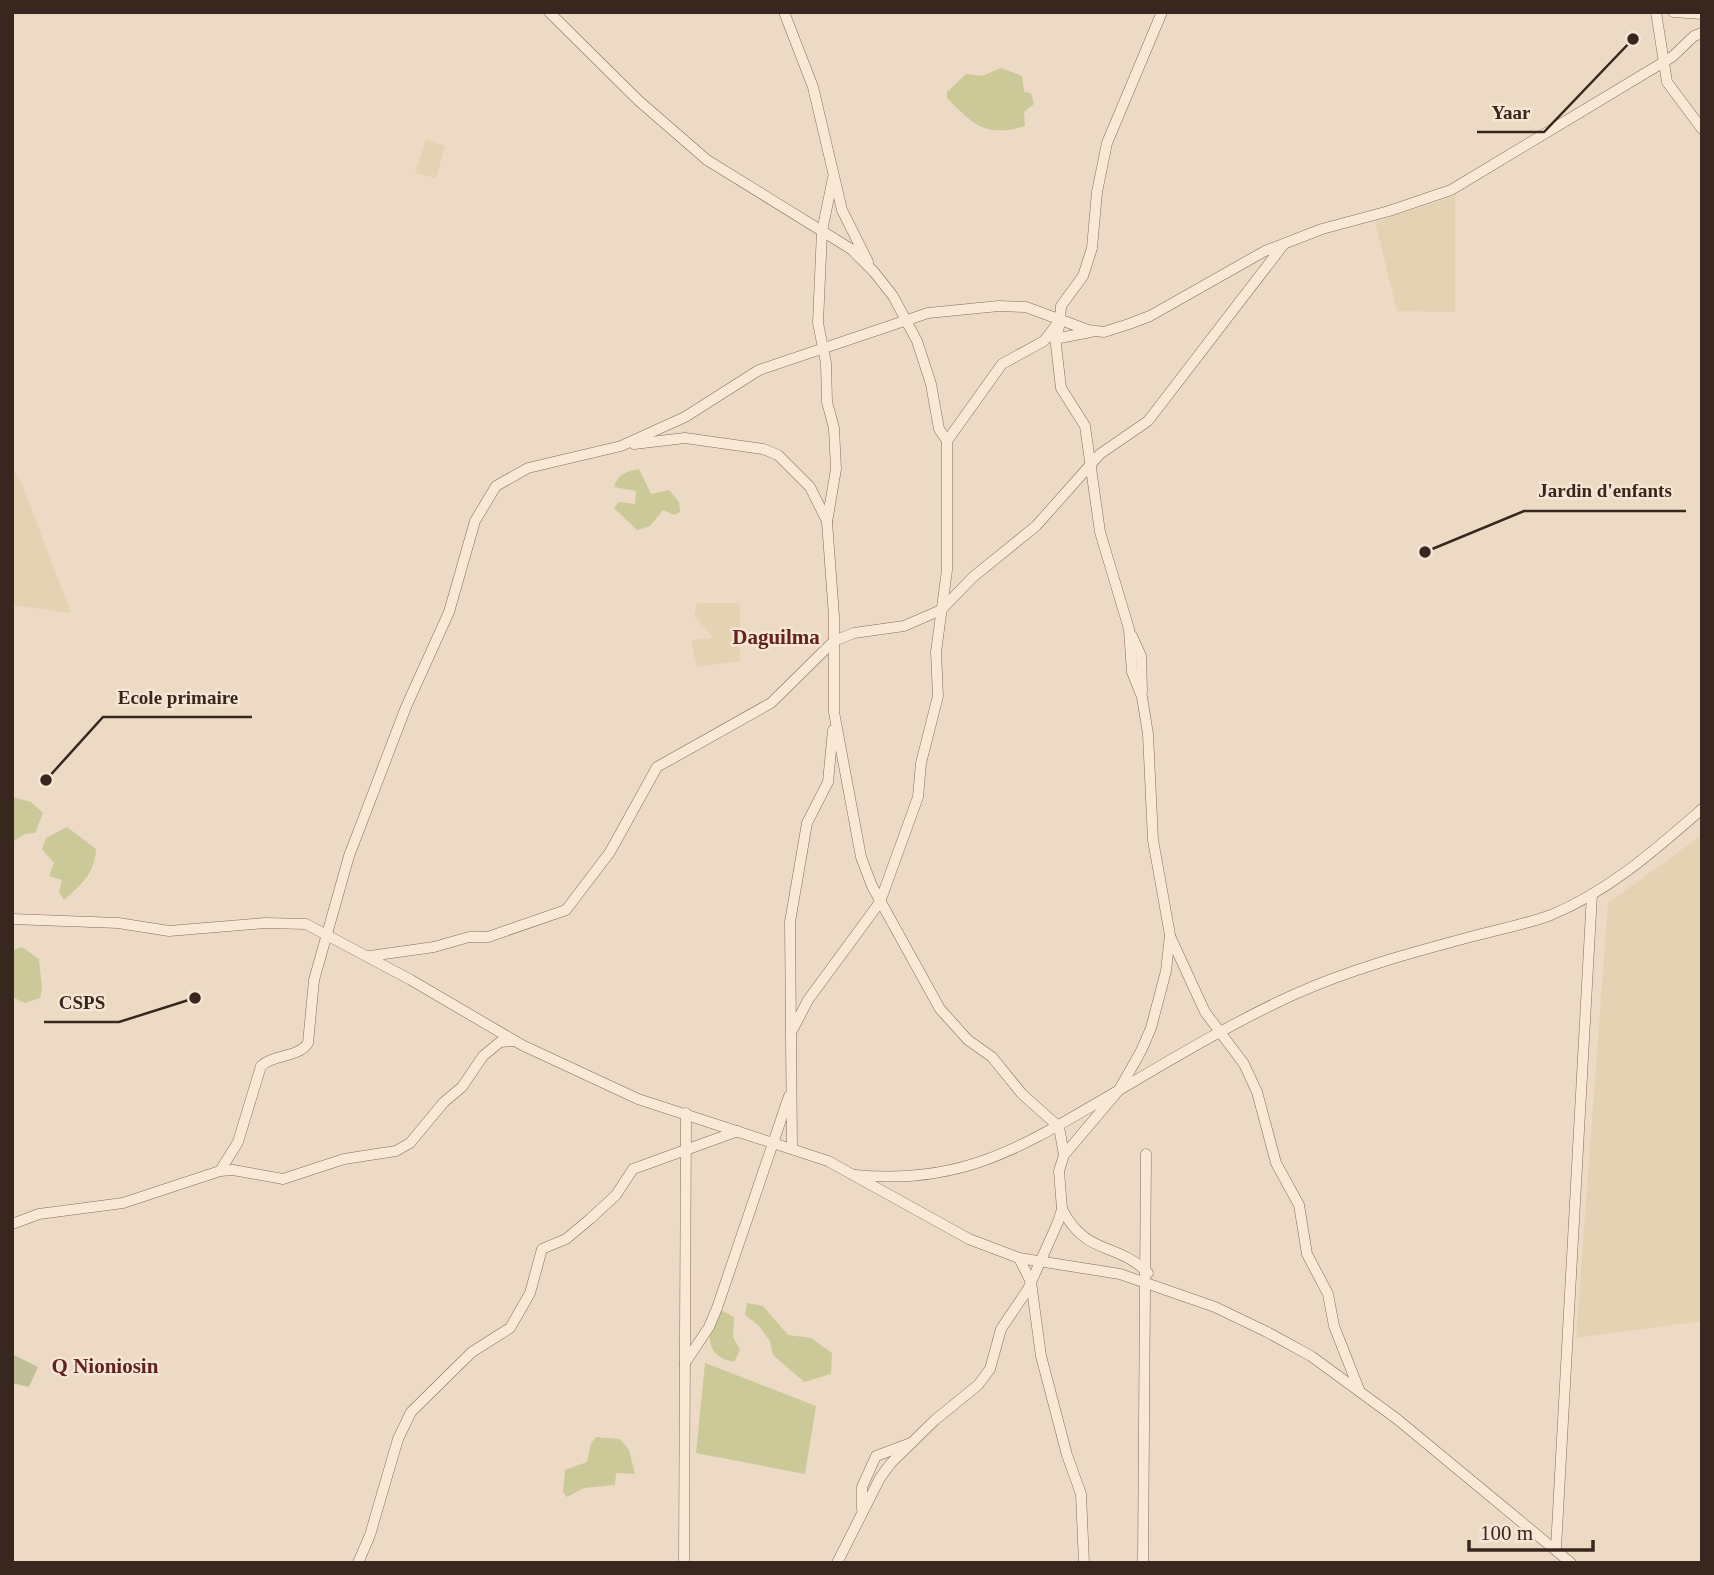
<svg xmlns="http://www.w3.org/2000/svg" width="1714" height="1575" font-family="'Times New Roman',serif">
<rect width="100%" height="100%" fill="#eddac4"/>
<g fill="#e3d3b2">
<polygon points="426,139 445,146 436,178 415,173"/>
<polygon points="1455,196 1455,312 1397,311 1375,222"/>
<polygon points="12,469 22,484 71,613 12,605"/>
<polygon points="697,603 740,603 740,661 697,667 691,640 714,638 694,616"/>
<polygon points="1702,835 1702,1321 1576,1338 1608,903"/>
</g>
<g fill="#cbc998">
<path d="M 1001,68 L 1022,76 L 1024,92 L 1031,93 L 1034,104 L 1024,112 L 1025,126 C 985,138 974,125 947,98 L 947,92 L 966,74 L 982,76 Z"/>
<path d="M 639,469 L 651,494 L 669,490 L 679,502 L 680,512 L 674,515 L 663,510 L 650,526 L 637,530 L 614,508 L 619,502 L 635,504 L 636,491 L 614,487 C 618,474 627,471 639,469 Z"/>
<polygon points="12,797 31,802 43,813 35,833 25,834 12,842"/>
<path d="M 67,827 L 96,849 C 95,873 81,885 64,900 L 59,892 L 62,880 L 49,876 L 54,863 L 42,849 L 46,838 Z"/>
<polygon points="22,947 39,959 42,990 40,998 25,1003 12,997 12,950"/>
<polygon points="747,1303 763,1306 788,1335 811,1338 832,1353 831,1374 804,1382 773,1355 770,1341 758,1325 745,1315"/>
<path d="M 717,1308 L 734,1317 L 733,1337 L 740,1350 L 734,1362 C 702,1356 708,1331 717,1308 Z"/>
<polygon points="705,1363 816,1406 805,1474 696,1453"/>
<polygon points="596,1437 620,1439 629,1450 635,1474 616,1473 615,1485 584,1488 567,1497 563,1492 565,1470 587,1462 591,1443"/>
</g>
<polygon fill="#c0bf97" points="12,1354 38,1367 29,1387 12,1383"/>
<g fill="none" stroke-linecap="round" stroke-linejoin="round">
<g stroke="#876b5b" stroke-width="11">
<g id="street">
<polyline points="549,12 639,101 707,160 851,249 874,272 893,296 917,341 931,384 939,429 947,441"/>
<polyline points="784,12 813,87 842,210 868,262"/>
<polyline points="1656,12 1667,82 1702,129"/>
<polyline points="1673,12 1702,14"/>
<polyline points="833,178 822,231 818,323 826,363 827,402 834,428 836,469 827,522 834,616 834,712 861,857 872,886 940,1009 968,1040 992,1057 1022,1094 1059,1127 1064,1155"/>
<polyline points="1054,339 1091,332"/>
<polyline points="634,444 685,438 763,449 778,455 810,487 827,521"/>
<polyline points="1132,636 1141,656 1142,692"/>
<polyline points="12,919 118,923 169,931 265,923 306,924 411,980 522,1045 638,1099 828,1161 969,1239 1019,1258 1120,1274 1215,1307 1267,1332 1311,1356 1397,1419 1571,1563"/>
<polyline points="1170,936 1205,1012 1244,1064 1257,1092 1276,1163 1299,1205 1307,1254 1328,1294 1334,1326 1360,1392"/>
<polyline points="370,956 434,947 469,937 488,937 566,910 610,852 657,767 771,703 834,641 854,633 904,626 941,610 973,577 1036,526 1100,454 1148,421 1284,244"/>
<polyline points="793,1029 808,1000 880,902 918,797 921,763 938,696 936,652 947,570 947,441 1002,364 1044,341 1060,320 1061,306 1083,276 1092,248 1097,192 1107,143 1162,12"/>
<polyline points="792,1149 790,922 807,823 828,782 833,730"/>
<path d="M 220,1171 L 238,1142 L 261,1066 C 274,1054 298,1058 308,1043 L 314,980 L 349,856 L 406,707 L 449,612 L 475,521 L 496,486 L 528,468 L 621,446 L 685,417 L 759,370 L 928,313 L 999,306 L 1026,307 L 1088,330 L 1104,332 L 1129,324 L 1150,316 L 1265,251 L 1322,229 L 1389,211 L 1451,190 L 1672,57 L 1694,36 L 1702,33"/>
<path d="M 855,1175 C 968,1186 1029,1142 1121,1089 C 1177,1056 1234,1022 1293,995 C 1350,969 1414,952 1474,936 C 1499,929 1527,924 1551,915 C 1609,891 1655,850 1702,809"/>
<path d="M 1062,1209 C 1087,1257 1116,1241 1148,1273"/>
<polyline points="12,1224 39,1214 123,1203 220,1171 233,1170 283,1179 344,1159 396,1151 410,1143 444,1102 462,1087 483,1056 500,1042 515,1041"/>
<polyline points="1019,1258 1031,1282 1041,1356 1067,1455 1081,1494 1084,1563"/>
<polyline points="685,1363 709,1327 717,1308 789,1096"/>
<polyline points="862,1509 862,1487 876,1456 911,1443"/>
<polyline points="1556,1548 1592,894"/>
<polyline points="358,1563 370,1535 398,1439 411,1412 472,1352 510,1328 530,1293 542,1249 566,1239 590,1219 616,1195 633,1169 738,1131"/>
<polyline points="684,1563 686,1113"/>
<polyline points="837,1563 880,1478 891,1463 935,1420 978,1385 990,1369 1001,1329 1028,1289 1058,1222 1062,1209 1059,1171 1064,1155 1119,1090 1141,1051 1151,1028 1166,971 1170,935 1153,840 1148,734 1142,697 1132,672 1129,629 1100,532 1085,426 1061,388 1056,345 1060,320"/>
<polyline points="1143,1563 1146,1154"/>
</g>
</g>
<use href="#street" stroke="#f8e9d7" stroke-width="10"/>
</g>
<g text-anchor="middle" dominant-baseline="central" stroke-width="5" stroke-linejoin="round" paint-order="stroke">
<g font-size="21" font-weight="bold" fill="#63221f" stroke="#f5e6d4">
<text x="776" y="637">Daguilma</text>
<text x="105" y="1366">Q Nioniosin</text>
</g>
</g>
<path fill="none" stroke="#38271f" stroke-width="2.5" d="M1633 39L1544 132H1477M1425 552L1524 511H1686M46 780L103 717H252M195 998L119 1022H44"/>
<g fill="#38271f" stroke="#f5e6d4" stroke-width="2.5">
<circle cx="1633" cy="39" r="7"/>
<circle cx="1425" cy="552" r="7"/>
<circle cx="46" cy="780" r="7"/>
<circle cx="195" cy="998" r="7"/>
</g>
<g font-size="19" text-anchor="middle" font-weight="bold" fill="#38271f" stroke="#f5e6d4" stroke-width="5" stroke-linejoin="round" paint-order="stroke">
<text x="1511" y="119">Yaar</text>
<text x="1605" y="497">Jardin d'enfants</text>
<text x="178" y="704">Ecole primaire</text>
<text x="82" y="1009">CSPS</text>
</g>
<rect width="1714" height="1575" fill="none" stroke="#38271f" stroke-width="28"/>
<path d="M1469 1540v10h124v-10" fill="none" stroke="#38271f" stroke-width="3.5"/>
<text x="1480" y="1540" font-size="21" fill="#38271f" stroke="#f5e6d4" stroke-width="5" paint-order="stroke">100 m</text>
</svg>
